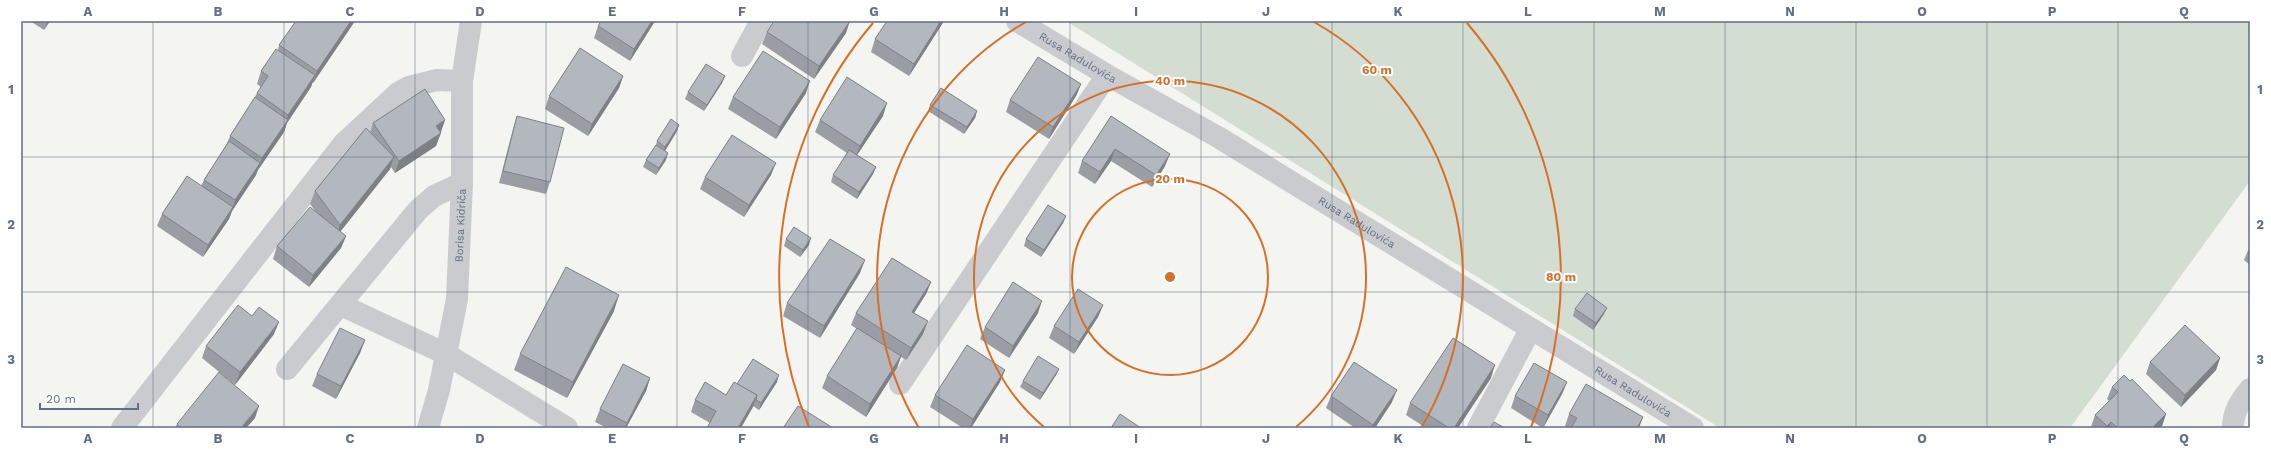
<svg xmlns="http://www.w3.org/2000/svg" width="2271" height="449" font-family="'Work Sans',sans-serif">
<rect width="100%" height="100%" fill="#f4f5f1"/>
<polygon fill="#d4ddd1" points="1066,21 2250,21 2250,181 2070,428 1720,428"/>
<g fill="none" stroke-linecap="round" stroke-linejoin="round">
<g stroke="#c9cbcf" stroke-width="22">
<path id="s1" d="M 1017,21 L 1107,75 L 1218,137 L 1693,428"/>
<polyline points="742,56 761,21"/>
<polyline points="341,305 446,354 567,428"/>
<polyline points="287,369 418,210 434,196 462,183"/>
<polyline points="900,384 1107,75"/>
<polyline points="122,428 344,143 398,93 409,87 437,80 462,81"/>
<path id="s2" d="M 428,428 L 439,390 L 457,299 L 462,183 L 462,81 L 471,21"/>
<polyline points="1478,428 1530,330"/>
<path d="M 2233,428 C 2233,412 2240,401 2250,389"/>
</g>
</g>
<g fill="#9a9ea4">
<polygon points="30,21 50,21 44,30"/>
<polygon points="296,21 355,21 313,83 312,83 311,87 287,123 284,132 258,170 256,175 232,211 229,219 203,257 157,226 162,214 201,186 204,180 226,146 230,136 255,97 257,93 261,87 257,84 261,71 278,50 279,45"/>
<polygon points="655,21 630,61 594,38 598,26"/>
<polygon points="887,21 944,21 909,76 871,52 875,39"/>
<polygon points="767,32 846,33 814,79 762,44"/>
<polygon points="623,76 619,88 588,136 545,109 549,96"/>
<polygon points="725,76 722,83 704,111 685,99 688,92"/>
<polygon points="1081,84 1076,96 1049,139 1006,112 1010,100"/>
<polygon points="806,93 776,139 728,109 733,97"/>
<polygon points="930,105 977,111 975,118 964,134 928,111"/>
<polygon points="517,116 550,182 546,194 499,183 513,129"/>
<polygon points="883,116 857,155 876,167 873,174 857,199 831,182 833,175 847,153 815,132 820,120"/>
<polygon points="1111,116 1165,166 1152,187 1111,161 1095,184 1078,173 1082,161"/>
<polygon points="445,120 440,132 436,146 395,173 391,167 390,169 340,232 346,236 341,248 309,287 273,259 277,246 317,213 310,204 315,191 370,133 373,123"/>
<polygon points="679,125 677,131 665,151 666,160 656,175 643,167 646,160 656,145 657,141"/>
<polygon points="771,175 744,217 700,189 705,177"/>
<polygon points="1066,216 1063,223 1041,257 1024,246 1026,239"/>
<polygon points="786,239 809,245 800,257 784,246"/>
<polygon points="2250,246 2250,265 2244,260 2249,248"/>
<polygon points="860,273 820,338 783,316 787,303"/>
<polygon points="931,282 926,294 914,313 923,334 906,360 901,357 897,368 866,417 822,388 827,376 857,329 851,325 856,313"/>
<polygon points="1103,305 1098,317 1074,354 1049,338 1054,326"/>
<polygon points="1575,309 1604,314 1593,330 1573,316"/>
<polygon points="614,311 567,398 514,370 520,354"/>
<polygon points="1038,313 1009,358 980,339 985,327"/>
<polygon points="274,334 235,385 202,358 206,346"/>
<polygon points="365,340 360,353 336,399 312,386 317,374"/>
<polygon points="2220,358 2216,370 2181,407 2146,374 2150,362"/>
<polygon points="1059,369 1056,375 1040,400 1020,387 1023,381"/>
<polygon points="1005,370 1000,382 971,428 963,428 930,407 935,395"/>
<polygon points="650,378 646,391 626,428 607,428 595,422 600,409"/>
<polygon points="1491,378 1458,428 1426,428 1406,415 1410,403"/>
<polygon points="2130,381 2166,414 2162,426 2160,428 2092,428 2091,427 2095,415 2109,401 2107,399 2112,387"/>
<polygon points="777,382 759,410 753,406 710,423 691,412 695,400 726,395 737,384"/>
<polygon points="1567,382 1562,394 1543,428 1511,408 1515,396"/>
<polygon points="1331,396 1392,402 1375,428 1355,428 1326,408"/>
<polygon points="1569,414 1639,428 1568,428 1565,426"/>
<polygon points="255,418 246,428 175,428 177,424"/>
</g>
<g fill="#7d8186">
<polygon points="48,21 50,21 44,30"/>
<polygon points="351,21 355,21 313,83 317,71"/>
<polygon points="652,21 655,21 630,61 634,49"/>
<polygon points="850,21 846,33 814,79 819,66"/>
<polygon points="941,21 944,21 909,76 914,64"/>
<polygon points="315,75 311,87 287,123 284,132 258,170 262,158 285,124 288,115"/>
<polygon points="623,76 619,88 588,136 592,124"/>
<polygon points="725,76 722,83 704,111 707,105"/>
<polygon points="810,81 806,93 776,139 780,127"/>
<polygon points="1081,84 1076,96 1049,139 1053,127"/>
<polygon points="887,103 883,116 855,158 860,146"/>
<polygon points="977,111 975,118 964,134 967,127"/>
<polygon points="445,120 441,132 431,138 436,126"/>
<polygon points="679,125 677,131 663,154 665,147"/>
<polygon points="441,133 436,146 395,173 399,161"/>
<polygon points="1115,149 1111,161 1095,184 1100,172"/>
<polygon points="668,153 666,160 656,175 659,168"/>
<polygon points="1170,154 1165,166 1152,187 1156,175"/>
<polygon points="394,157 390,169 336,237 340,225"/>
<polygon points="260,163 256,175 232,211 229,219 203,257 208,245 232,209 235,200"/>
<polygon points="776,163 771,175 744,217 749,205"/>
<polygon points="876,167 873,174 857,199 859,192"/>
<polygon points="1066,216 1063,223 1041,257 1044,250"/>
<polygon points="346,236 341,248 309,287 313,275"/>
<polygon points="811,238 809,245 800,257 803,250"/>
<polygon points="865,260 860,273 820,338 824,326"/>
<polygon points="931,282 926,294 907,324 912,312"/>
<polygon points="619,295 614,311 567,398 573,382"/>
<polygon points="1042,301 1038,313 1009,358 1013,346"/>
<polygon points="1103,305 1098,317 1074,354 1079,342"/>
<polygon points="1607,308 1604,314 1593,330 1596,323"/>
<polygon points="928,321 923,334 906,360 911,348"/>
<polygon points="279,322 274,334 235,385 240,372"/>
<polygon points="365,340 360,353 336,399 341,386"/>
<polygon points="901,356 897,368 866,417 870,404"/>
<polygon points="2220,358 2216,370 2181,407 2185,395"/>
<polygon points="1495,365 1491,378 1458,428 1454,428"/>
<polygon points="1059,369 1056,375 1040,400 1043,393"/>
<polygon points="1005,370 1000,382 971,428 970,428 973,419"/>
<polygon points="779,375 777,382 759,410 761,403"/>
<polygon points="650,378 646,391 626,428 625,428 627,423"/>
<polygon points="1567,382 1562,394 1543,428 1548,415"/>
<polygon points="1397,390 1392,402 1375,428 1372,428 1373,425"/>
<polygon points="757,395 753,407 741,428 738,428"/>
<polygon points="259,406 255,418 246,428 241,428"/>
<polygon points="2166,414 2162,426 2160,428 2152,428"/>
<polygon points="1643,417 1639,428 1637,428"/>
<polygon points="2111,422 2109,428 2106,428 2107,426"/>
</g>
<g fill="#b3b8bf" stroke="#7d8186">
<polygon points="296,21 351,21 317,71 279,45"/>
<polygon points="601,21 652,21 634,49 598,26"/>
<polygon points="774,21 850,21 819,66 767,32"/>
<polygon points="887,21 941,21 914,64 875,39"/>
<polygon points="580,48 623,76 592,124 549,96"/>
<polygon points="276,49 315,75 288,115 257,93 268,76 261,71"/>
<polygon points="763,51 810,81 780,127 733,97"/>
<polygon points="1038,57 1081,84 1053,127 1010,100"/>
<polygon points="706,64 725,76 707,105 688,92"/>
<polygon points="847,77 887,103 860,146 820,120"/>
<polygon points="941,88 977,111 967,127 930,105"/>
<polygon points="425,89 445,120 436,126 441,133 399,161 373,123"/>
<polygon points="255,97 288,120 262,158 230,136"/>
<polygon points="517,116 564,128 550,182 503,171"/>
<polygon points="1111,116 1170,154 1156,175 1115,149 1100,172 1082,161"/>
<polygon points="671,119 679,125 665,147 657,141"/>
<polygon points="366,128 394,157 340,225 315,191"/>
<polygon points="732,135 776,163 749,205 705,177"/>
<polygon points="229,141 260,163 235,200 204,180"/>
<polygon points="656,145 668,153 659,168 646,160"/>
<polygon points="849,150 876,167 859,192 833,175"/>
<polygon points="187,176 233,207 208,245 162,214"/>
<polygon points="1048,205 1066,216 1044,250 1026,239"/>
<polygon points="310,207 346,236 313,275 277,246"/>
<polygon points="794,227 811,238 803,250 786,239"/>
<polygon points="830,239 865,260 824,326 787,303"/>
<polygon points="892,258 931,282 912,312 928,321 911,348 856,313"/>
<polygon points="566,267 619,295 573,382 520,354"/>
<polygon points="1013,282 1042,301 1013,346 985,327"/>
<polygon points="1078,289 1103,305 1079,342 1054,326"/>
<polygon points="1587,293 1607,308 1596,323 1575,309"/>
<polygon points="238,305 252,316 259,307 279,322 240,372 206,346"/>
<polygon points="2185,325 2220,358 2185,395 2150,362"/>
<polygon points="340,328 365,340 341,386 317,374"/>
<polygon points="857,328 901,356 870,404 827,376"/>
<polygon points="1453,338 1495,365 1454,428 1449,428 1410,403"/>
<polygon points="967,345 1005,370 973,419 935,395"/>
<polygon points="1038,356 1059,369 1043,393 1023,381"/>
<polygon points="753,359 779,375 761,403 756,400 757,395 737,384"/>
<polygon points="1354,362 1397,390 1373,425 1331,396"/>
<polygon points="1534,363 1567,382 1548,415 1515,396"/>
<polygon points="623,364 650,378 627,423 600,409"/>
<polygon points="219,372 259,406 241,428 181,428 177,424"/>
<polygon points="2124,375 2130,381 2132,379 2166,414 2152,428 2118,428 2111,422 2107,426 2095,415 2118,392 2112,387"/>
<polygon points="705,382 726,395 734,382 757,395 738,428 707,428 716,411 695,400"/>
<polygon points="1586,384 1643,417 1637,428 1571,428 1577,418 1569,414"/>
<polygon points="798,406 833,428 783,428"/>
<polygon points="1120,414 1141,428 1111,428"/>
<polygon points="1494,422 1505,428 1490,428"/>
</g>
<path fill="none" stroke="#616e85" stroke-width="1" stroke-opacity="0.55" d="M 153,21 L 153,428M 284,21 L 284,428M 415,21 L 415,428M 546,21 L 546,428M 677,21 L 677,428M 808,21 L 808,428M 939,21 L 939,428M 1070,21 L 1070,428M 1201,21 L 1201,428M 1332,21 L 1332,428M 1463,21 L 1463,428M 1594,21 L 1594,428M 1725,21 L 1725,428M 1856,21 L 1856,428M 1987,21 L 1987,428M 2118,21 L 2118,428M 21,157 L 2250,157M 21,292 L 2250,292"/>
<g fill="none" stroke="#d67029" stroke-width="2">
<circle cx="1170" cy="277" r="98"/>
<path d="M1044 427A196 196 0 1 1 1296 427"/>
<path d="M919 428A293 293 0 0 1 1026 22M1314 22A293 293 0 0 1 1421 428"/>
<path d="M809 427A391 391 0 0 1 873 23M1467 23A391 391 0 0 1 1531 427"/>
</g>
<g text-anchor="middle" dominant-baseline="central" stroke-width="4" stroke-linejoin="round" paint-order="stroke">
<g font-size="11" fill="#616e85" stroke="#fff">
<text stroke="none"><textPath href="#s1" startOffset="71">Rusa Radulovića</textPath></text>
<text stroke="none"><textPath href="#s1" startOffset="395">Rusa Radulovića</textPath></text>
<text stroke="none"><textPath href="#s2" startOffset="206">Borisa Kidriča</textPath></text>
<text stroke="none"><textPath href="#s1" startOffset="719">Rusa Radulovića</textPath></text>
</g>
</g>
<circle cx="1170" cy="277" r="6" fill="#d67029" stroke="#fff" stroke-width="2"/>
<g font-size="12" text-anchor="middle" font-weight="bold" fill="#d67029" stroke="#fff" stroke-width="4" stroke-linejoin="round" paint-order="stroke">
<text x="1377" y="74">60 m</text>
<text x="1170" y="85">40 m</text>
<text x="1170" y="183">20 m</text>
<text x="1561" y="281">80 m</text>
</g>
<rect width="2271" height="449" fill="none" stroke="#ffffff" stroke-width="44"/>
<path d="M40 403v6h98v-6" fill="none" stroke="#616e85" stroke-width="2"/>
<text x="46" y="403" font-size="12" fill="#616e85" stroke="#ffffff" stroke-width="3" paint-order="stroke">20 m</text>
<rect x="22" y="22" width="2227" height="405" fill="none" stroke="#616e85" stroke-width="1.5"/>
<g font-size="13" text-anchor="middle" font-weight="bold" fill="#616e85">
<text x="88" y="16">A</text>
<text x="218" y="16">B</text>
<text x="350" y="16">C</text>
<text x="480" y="16">D</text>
<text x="612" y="16">E</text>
<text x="742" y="16">F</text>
<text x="874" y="16">G</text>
<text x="1004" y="16">H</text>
<text x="1136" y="16">I</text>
<text x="1266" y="16">J</text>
<text x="1398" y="16">K</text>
<text x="1528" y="16">L</text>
<text x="1660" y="16">M</text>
<text x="1790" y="16">N</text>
<text x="1922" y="16">O</text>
<text x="2052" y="16">P</text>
<text x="2184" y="16">Q</text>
<text x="11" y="94">1</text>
<text x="2260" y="94">1</text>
<text x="11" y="229">2</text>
<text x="2260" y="229">2</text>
<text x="11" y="364">3</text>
<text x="2260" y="364">3</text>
<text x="88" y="443">A</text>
<text x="218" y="443">B</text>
<text x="350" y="443">C</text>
<text x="480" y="443">D</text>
<text x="612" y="443">E</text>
<text x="742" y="443">F</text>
<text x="874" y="443">G</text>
<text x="1004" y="443">H</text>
<text x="1136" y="443">I</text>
<text x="1266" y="443">J</text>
<text x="1398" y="443">K</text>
<text x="1528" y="443">L</text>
<text x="1660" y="443">M</text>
<text x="1790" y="443">N</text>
<text x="1922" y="443">O</text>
<text x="2052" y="443">P</text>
<text x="2184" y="443">Q</text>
</g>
</svg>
